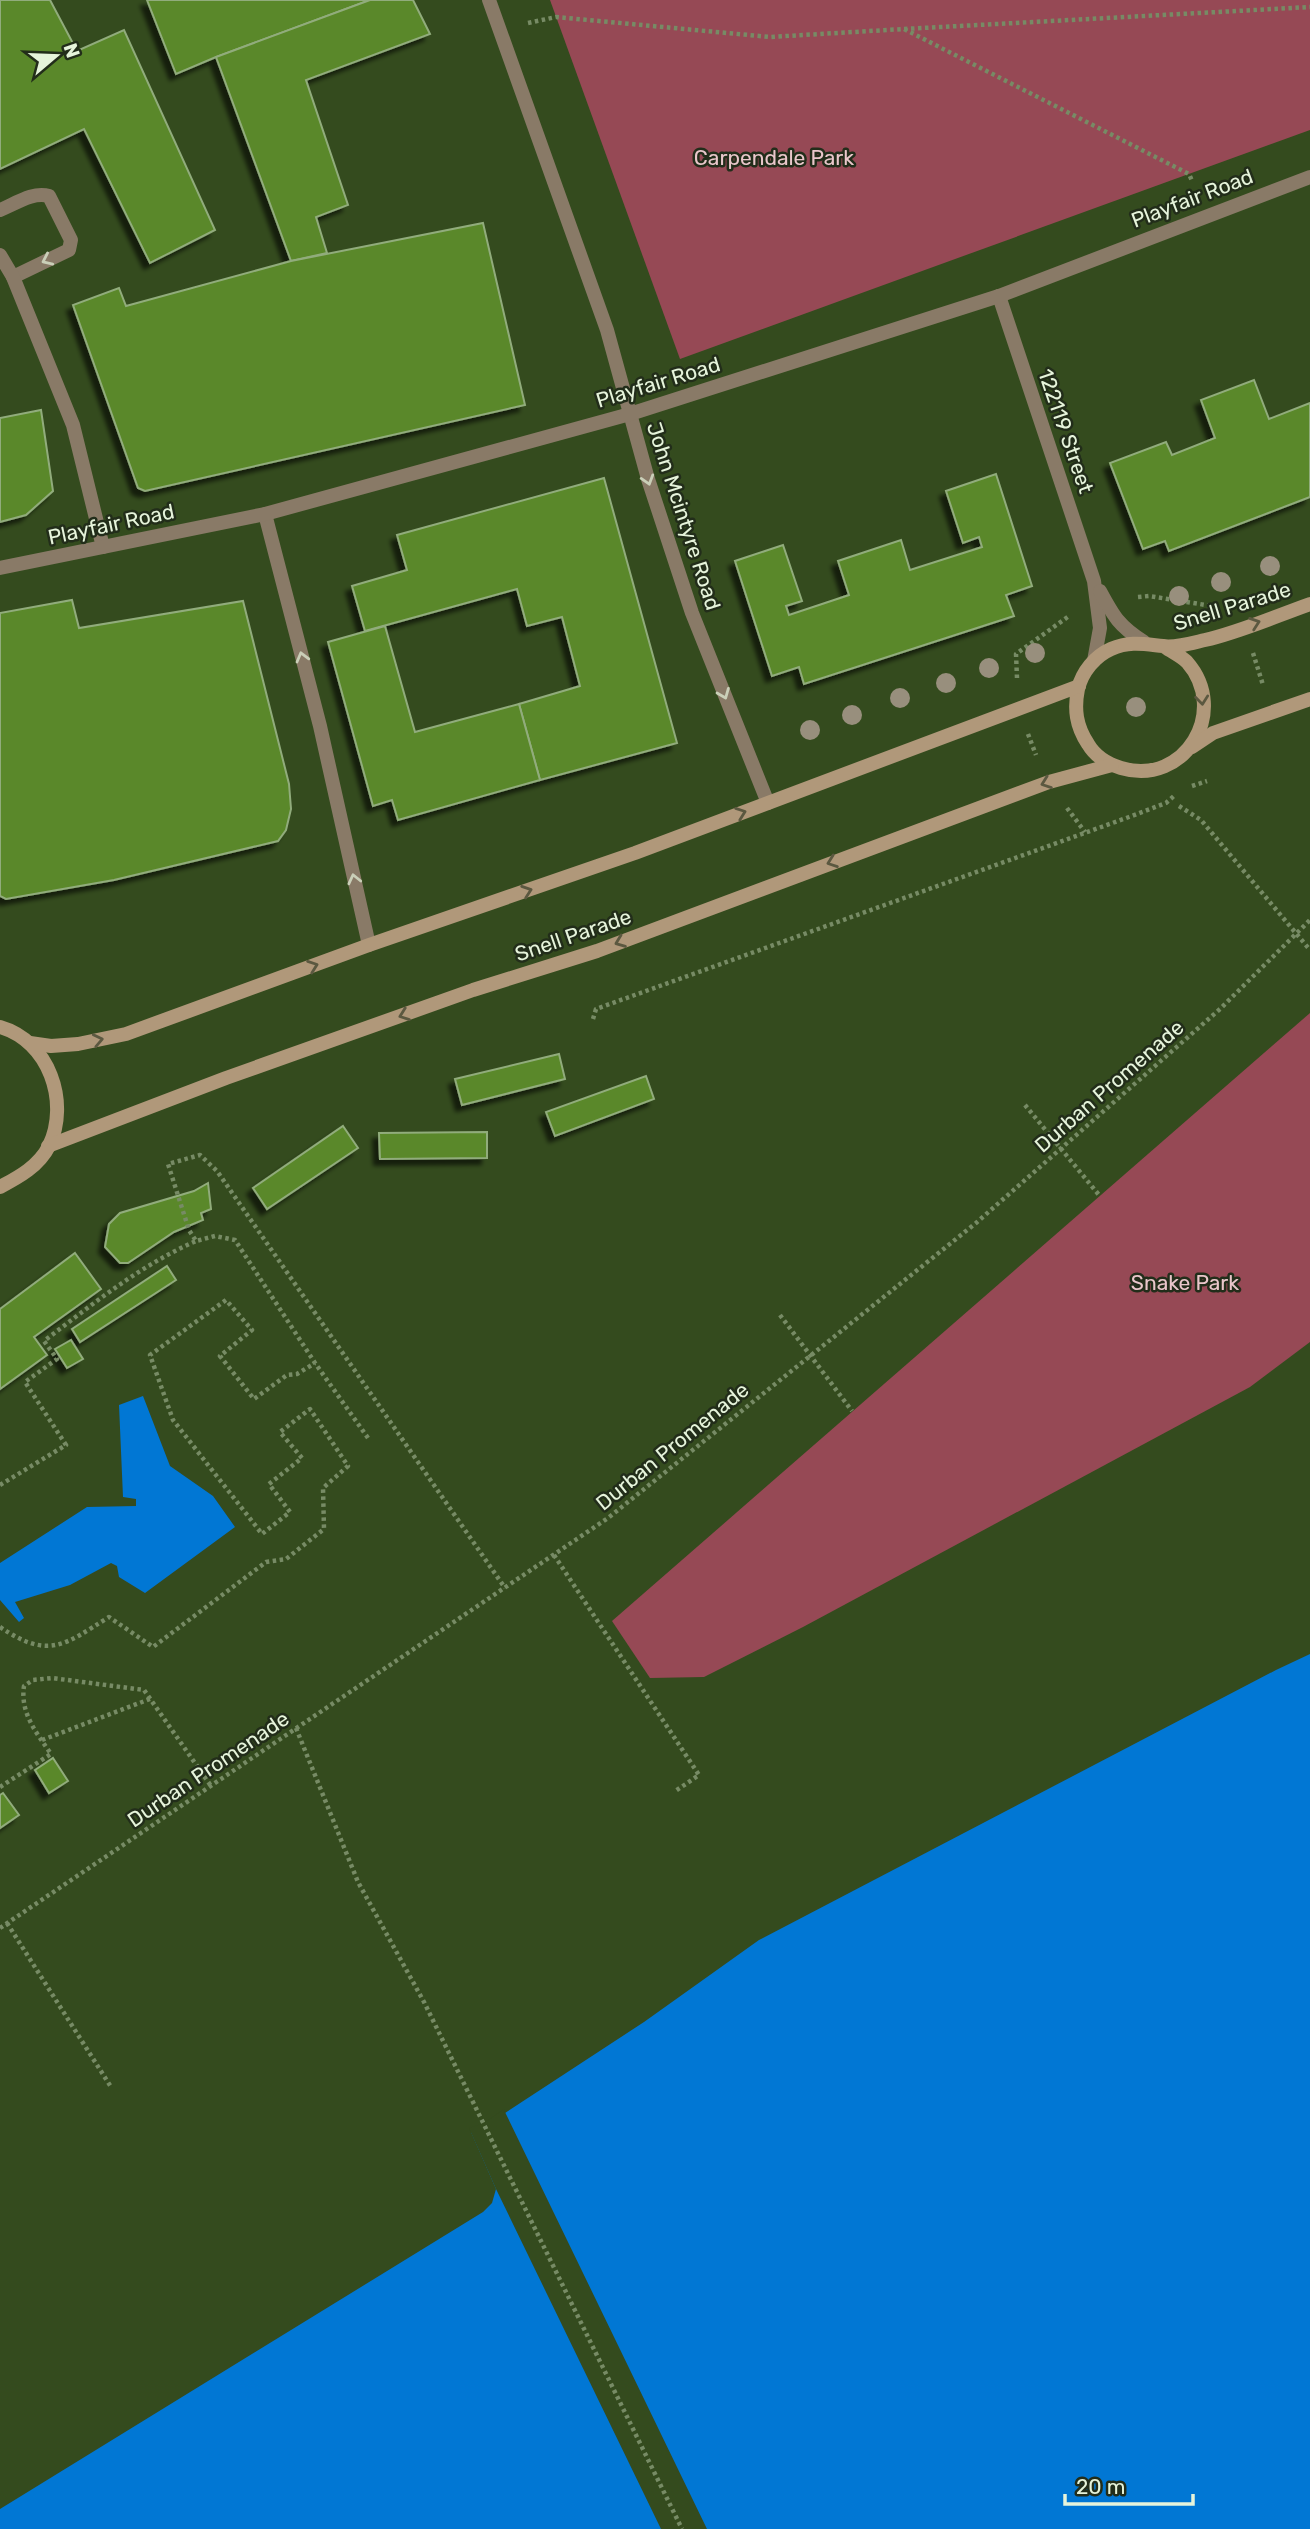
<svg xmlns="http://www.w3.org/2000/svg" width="1310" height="2529" font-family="Rubik,sans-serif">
<defs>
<filter id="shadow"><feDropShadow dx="-6" dy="6" stdDeviation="2" flood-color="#0009"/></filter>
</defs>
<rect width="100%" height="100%" fill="#344b1e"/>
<g fill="#964955">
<polygon points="550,0 1310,0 1310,130 680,359"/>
<polygon points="1310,1013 1310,1342 1250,1387 803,1627 704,1677 650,1678 612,1621"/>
</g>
<g fill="#0177d4">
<polygon points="143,1396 170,1466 213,1496 235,1527 145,1593 119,1577 117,1566 111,1563 70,1585 15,1602 24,1618 19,1622 0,1600 0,1563 87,1507 136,1506 136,1499 123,1497 119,1405"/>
<polygon points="1310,1654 1310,2529 0,2529 0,2509 483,2212 492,2203 496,2189 471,2132 485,2126 644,2022 759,1940 1276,1670"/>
</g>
<polygon fill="#344b1e" points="504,2109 505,2112 707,2529 661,2529 496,2189 469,2128 484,2123"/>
<g fill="#5a8829" stroke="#91ac7c" stroke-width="2" filter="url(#shadow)">
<polygon points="0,0 50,0 77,51 124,30 215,230 150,263 84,129 0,169"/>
<polygon points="147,0 370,0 216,57 176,74"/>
<polygon points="370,0 413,0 430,34 306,80 348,205 316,217 327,253 291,261 216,57"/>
<polygon points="483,223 525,405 145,491 138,488 73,305 119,288 126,306 291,261"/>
<polygon points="1254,380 1269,419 1310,403 1310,497 1169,551 1165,541 1143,549 1110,463 1166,442 1172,455 1215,438 1201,400"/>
<polygon points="41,410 53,491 26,515 0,522 0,418"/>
<polygon points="996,474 1032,586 1006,595 1014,616 804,684 799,667 772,676 735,561 783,545 802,601 786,606 789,615 849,595 838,561 901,540 910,570 982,547 979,537 963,543 946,491"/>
<polygon points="604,478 677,743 540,780 519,704 580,686 562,617 527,626 517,589 365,631 352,586 407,570 397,535"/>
<polygon points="72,600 79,628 243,601 289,784 291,809 286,830 278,841 114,880 6,899 0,896 0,613"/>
<polygon points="385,626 415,732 519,704 540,780 398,820 392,800 373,806 328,642"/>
<polygon points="559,1054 565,1079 462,1105 455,1079"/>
<polygon points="646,1076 654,1099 555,1136 546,1112"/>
<polygon points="343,1126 358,1148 267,1209 253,1188"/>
<polygon points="487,1132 487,1158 380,1159 379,1133"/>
<polygon points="208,1183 211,1209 201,1213 203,1220 174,1232 128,1263 120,1263 105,1247 109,1224 120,1213 194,1191"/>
<polygon points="75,1253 101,1289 34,1337 47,1355 0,1389 0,1309"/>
<polygon points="167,1266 176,1280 80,1342 72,1329"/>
<polygon points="71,1340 83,1359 67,1368 55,1349"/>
<polygon points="53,1758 68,1781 49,1793 35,1770"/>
<polygon points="3,1793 19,1815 0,1828 0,1795"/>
</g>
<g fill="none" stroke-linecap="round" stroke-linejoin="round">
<g stroke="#778b65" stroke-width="4.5" stroke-dasharray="3.5 3.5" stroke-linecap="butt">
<polyline points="528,23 556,17 770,37 904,29 1189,174 1192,181"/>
<polyline points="904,29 1310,7"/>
<polyline points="1138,597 1149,596 1212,606"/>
<polyline points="1253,653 1263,685"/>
<polyline points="1017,678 1016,654 1069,616"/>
<polyline points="1028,734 1036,755"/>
<polyline points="1192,786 1207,781"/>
<polyline points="1179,806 1201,820 1310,950"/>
<polyline points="1067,808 1085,832"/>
<polyline points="593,1019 596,1009 1129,817 1166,803 1175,795"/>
<polyline points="1025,1105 1099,1195"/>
<polyline points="780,1315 852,1411"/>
<polyline points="368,1438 315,1363 235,1240 215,1236 196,1241 189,1230 168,1164 200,1155 217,1171 505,1588"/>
<path d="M 0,1485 L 66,1445 L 25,1382 L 57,1359 L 44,1341 C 93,1304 139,1266 196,1241"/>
<polyline points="554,1555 699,1775 674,1792"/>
<path d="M 0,1627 C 49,1660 64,1645 109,1617 L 153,1647 L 266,1562 L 286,1559 L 324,1529 L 323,1488 L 348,1466 L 310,1409 L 280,1432 L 302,1458 L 269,1484 L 290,1512 L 262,1534 L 173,1420 L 150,1355 L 226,1300 L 252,1330 L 220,1356 L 254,1399 L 287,1375 L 297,1374 L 315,1363"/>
<polyline points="296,1728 358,1882 424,2002 682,2529"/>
<polyline points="42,1740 150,1699"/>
<path d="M 0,1787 L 51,1754 C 36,1732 20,1713 24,1686 L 33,1680 L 52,1678 L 144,1690 L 211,1786"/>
<polyline points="7,1923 111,2087"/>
<polyline points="0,1928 608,1518 976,1223 1220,1009 1310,920"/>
</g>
<g stroke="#897a67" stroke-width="14">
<path d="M 0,210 C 15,204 33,191 49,196 L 71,240 L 69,250 L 13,277"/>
<polyline points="0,255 13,277 73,425 103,547"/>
</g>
<g stroke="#897a67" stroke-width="14">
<polyline points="489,0 607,330 648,479 692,613 768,803"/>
<polyline points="999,296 1094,581 1100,628 1094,661"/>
<polyline points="265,514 320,726 369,945"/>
<path d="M 1100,591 C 1114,617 1119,626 1144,642"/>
</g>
<polyline stroke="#897a67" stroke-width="14" points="0,568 265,514 630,414 999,296 1310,177"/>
<g stroke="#b0987a" stroke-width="14">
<path d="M 1165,647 C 1172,652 1181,656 1187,662 C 1230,711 1185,787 1121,768 C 1108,764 1095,756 1088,744 C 1076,726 1074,709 1078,689 C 1082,672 1095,656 1111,649 C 1130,641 1143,644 1163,646 C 1175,648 1192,643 1205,640 C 1240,632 1276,616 1310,604"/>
<polyline points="1192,747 1213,733 1310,699"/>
<path d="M 0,1027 C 49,1041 70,1102 49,1146 C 39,1166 19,1177 0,1187"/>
<polyline points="30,1043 51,1046 78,1044 126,1034 369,945 635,853 1079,686"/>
<polyline points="48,1146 226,1078 473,990 597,951 1049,782 1112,765"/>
</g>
</g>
<g fill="#988f7d">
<circle cx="1270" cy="566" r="10"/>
<circle cx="1221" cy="582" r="10"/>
<circle cx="1179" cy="596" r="10"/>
<circle cx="1035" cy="653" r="10"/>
<circle cx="989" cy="668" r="10"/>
<circle cx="946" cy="683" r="10"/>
<circle cx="900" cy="698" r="10"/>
<circle cx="1136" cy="707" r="10"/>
<circle cx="852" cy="715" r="10"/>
<circle cx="810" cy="730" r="10"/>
</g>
<defs><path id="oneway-chevron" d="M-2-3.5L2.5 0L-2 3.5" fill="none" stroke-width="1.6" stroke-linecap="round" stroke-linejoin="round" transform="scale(1.75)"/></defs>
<g stroke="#cacfb8">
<use href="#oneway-chevron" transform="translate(47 260) rotate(155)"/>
<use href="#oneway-chevron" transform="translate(648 480) rotate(73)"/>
<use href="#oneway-chevron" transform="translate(302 657) rotate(-105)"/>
<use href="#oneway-chevron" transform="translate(724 694) rotate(68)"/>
<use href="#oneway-chevron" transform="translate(354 879) rotate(-103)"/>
</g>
<g stroke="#5b5840">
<use href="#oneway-chevron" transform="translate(1255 623) rotate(-19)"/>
<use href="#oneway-chevron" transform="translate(1202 700) rotate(84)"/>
<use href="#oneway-chevron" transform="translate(1046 783) rotate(160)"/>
<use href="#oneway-chevron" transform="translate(741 813) rotate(-20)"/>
<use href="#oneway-chevron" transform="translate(832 862) rotate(160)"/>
<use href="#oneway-chevron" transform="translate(527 891) rotate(-19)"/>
<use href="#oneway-chevron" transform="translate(620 942) rotate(159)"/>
<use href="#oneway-chevron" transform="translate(313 966) rotate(-20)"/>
<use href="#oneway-chevron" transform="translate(404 1015) rotate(160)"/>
<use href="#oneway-chevron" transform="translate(98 1040) rotate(-12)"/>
</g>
<g text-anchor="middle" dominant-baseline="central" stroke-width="5" stroke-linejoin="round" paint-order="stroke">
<g font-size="21" fill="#eac7cb" stroke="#222d1a">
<text x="774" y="157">Carpendale Park</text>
<text x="1185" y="1282">Snake Park</text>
</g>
<g font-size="21" fill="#e6f4db" stroke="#222d1a">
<text transform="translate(1192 198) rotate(-21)">Playfair Road</text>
<text transform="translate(658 382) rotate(-17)">Playfair Road</text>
<text transform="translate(1066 431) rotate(71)">122119 Street</text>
<text transform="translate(684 516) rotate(72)">John Mcintyre Road</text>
<text transform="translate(111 524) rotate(-12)">Playfair Road</text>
<text transform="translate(1232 606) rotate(-17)">Snell Parade</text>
<text transform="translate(573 935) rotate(-19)">Snell Parade</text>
<text transform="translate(1109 1086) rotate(-41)">Durban Promenade</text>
<text transform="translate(672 1446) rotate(-39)">Durban Promenade</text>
<text transform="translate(208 1769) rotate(-34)">Durban Promenade</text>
</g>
</g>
<g transform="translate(56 56) rotate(71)" stroke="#222d1a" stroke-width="5" paint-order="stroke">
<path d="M0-5L12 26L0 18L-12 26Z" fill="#e6f4db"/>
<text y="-10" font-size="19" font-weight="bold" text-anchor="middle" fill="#e6f4db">N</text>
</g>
<path d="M1065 2494v10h128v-10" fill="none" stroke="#e6f4db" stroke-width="3.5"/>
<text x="1076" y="2494" font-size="21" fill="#e6f4db" stroke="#222d1a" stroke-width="5" paint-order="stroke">20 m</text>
</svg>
